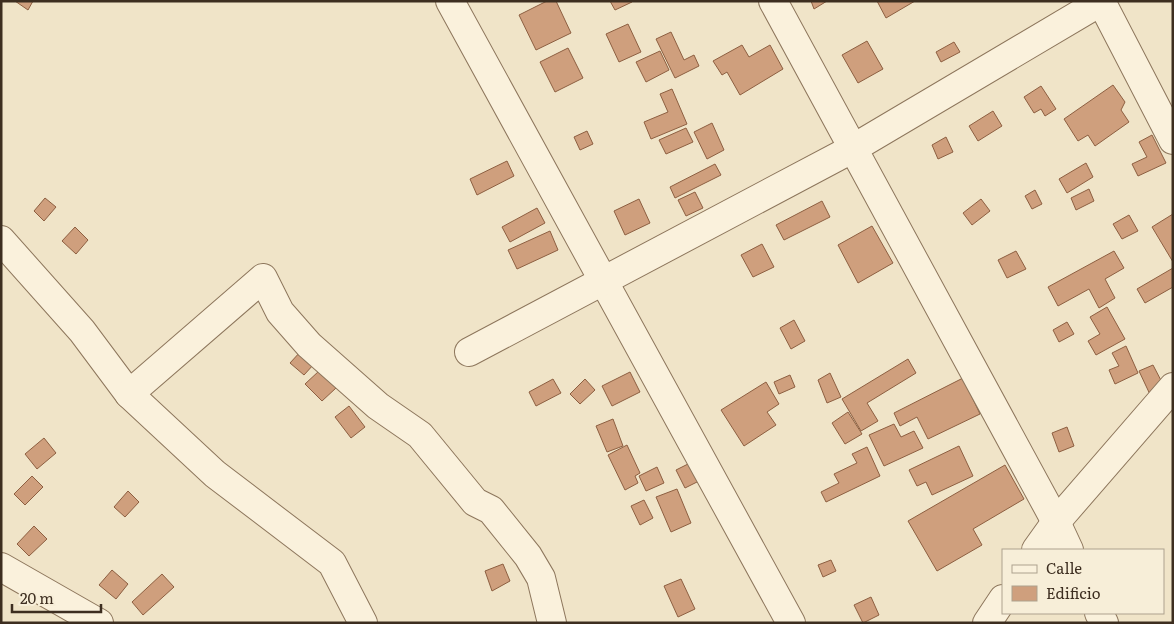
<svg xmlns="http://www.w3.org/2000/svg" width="1174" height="624" font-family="Literata,serif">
<rect width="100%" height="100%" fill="#f0e4c8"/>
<g fill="#cf9f7d" stroke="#8d5f41">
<polygon points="15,1 33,1 28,10"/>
<polygon points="547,1 556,1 571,33 536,50 519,15"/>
<polygon points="610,1 632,1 632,2 615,10"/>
<polygon points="811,1 827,1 814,9"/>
<polygon points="877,1 915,1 886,18"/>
<polygon points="628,24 641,52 619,62 606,34"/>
<polygon points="671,32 684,60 694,55 699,66 675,78 656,39"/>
<polygon points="867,41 883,69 858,83 842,55"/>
<polygon points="954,42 960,52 941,62 936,52"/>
<polygon points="742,45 749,57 770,45 783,69 740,95 727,72 722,75 713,61"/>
<polygon points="568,48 583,78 555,92 540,62"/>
<polygon points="660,51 669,70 646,82 636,62"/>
<polygon points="1113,85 1125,102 1121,110 1129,122 1095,146 1088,135 1078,141 1064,119"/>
<polygon points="1041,86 1056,109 1045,116 1041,109 1034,113 1024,97"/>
<polygon points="672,89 687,124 651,139 644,122 668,112 660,94"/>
<polygon points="993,111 1002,126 978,141 969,126"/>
<polygon points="712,123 724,150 707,159 694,132"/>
<polygon points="686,128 693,142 666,154 659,140"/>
<polygon points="587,131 593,144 580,150 574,137"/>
<polygon points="1152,135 1166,163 1138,176 1132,164 1147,157 1139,142"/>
<polygon points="946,137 953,152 938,159 932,145"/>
<polygon points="507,161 514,176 477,195 470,179"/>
<polygon points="1086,163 1093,177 1067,193 1059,179"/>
<polygon points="715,164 721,175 675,198 670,187"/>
<polygon points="1089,189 1094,201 1076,210 1071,198"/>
<polygon points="1035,190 1042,204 1032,209 1025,196"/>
<polygon points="695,192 703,208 686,216 678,200"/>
<polygon points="45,198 56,207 44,221 34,211"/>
<polygon points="639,199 650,223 625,235 614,211"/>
<polygon points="981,199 990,211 972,225 963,213"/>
<polygon points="822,201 830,217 784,240 776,225"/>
<polygon points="537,208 545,223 510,242 502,227"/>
<polygon points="1173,214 1173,262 1152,227"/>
<polygon points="1129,215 1138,231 1122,239 1113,224"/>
<polygon points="872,226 893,263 858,283 838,245"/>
<polygon points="75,227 88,240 76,254 62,241"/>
<polygon points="550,231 558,250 517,269 508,250"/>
<polygon points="762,244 774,267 753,277 741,255"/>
<polygon points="1016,251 1026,269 1007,278 998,260"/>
<polygon points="1114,251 1124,268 1105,279 1115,298 1099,308 1089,289 1058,306 1048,287"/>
<polygon points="1173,268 1173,287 1145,303 1137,289"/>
<polygon points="1107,307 1125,339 1096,355 1088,341 1100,334 1090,317"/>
<polygon points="794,320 805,341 791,349 780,328"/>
<polygon points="1067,322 1074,334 1059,342 1053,330"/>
<polygon points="1126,346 1138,373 1115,384 1109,370 1119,366 1112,353"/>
<polygon points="301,351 314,364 304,375 290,363"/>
<polygon points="908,359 916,373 867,403 878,421 861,431 842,399"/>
<polygon points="1153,365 1166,390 1154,403 1139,371"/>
<polygon points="319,371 336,388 322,401 305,384"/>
<polygon points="630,372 640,392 612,406 602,386"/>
<polygon points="830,373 841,397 827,403 818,380"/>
<polygon points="790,375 795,387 779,394 774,382"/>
<polygon points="963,378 980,414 928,439 917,417 900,426 894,413"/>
<polygon points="553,379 561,393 536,406 529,392"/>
<polygon points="585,379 595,390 580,404 570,394"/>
<polygon points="766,382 779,404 767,412 776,425 744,446 721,410"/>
<polygon points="349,406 365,427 351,438 335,417"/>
<polygon points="848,412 862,434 845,444 832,423"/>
<polygon points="613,419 623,446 607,452 596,426"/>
<polygon points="894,424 901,437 914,431 923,448 884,466 869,435"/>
<polygon points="1067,427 1074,446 1059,452 1052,433"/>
<polygon points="44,438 56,453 37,469 25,454"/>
<polygon points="627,445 640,473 635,476 638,483 625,490 608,455"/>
<polygon points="959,446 973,476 932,495 926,482 917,486 909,470"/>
<polygon points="867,447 880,476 826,502 821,492 839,483 834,474 857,463 852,454"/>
<polygon points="690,463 699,481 685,488 676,470"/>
<polygon points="1005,465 1024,499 973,529 982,545 937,571 908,521"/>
<polygon points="657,467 664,483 646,491 639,476"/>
<polygon points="32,476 43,487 25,505 14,494"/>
<polygon points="677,489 691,523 671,532 656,497"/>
<polygon points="128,491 139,502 125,517 114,507"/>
<polygon points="644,500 653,518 640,525 631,506"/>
<polygon points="34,526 47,539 29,556 17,544"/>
<polygon points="831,560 836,571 823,577 818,565"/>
<polygon points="503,564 510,581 492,591 485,571"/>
<polygon points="112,570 128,584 116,599 99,585"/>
<polygon points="162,574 174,587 143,615 132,602"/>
<polygon points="681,579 695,609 678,617 664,586"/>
<polygon points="871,597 879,615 863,623 854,605"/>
</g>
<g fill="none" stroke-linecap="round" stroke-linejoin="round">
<g stroke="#8d765c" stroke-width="30">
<g id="minor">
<polyline points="450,1 791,623"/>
<polyline points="773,1 1056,522 1069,550"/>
<polyline points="1101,1 1173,140"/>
<polyline points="1,240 82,331 129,394 215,474 332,563 363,623"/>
<polyline points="469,352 852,149 1102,1"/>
<polyline points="129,394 263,278 280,312 309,345 378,406 420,435 475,502 491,510 528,556 541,578 552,623"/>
<polyline points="1036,550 1056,522 1173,387"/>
<polyline points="1,567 99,623"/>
<polyline points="1099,613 1104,623"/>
<polyline points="987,623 1003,599"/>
</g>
</g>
<use href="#minor" stroke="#faf1dc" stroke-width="28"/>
</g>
<rect width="1174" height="624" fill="none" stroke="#3d2e20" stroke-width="5"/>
<rect x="1002" y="549" width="162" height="65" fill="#f7eed8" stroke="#ada18e"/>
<rect x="1012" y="565" width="25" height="8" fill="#faf1dc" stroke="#ada18e"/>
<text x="1046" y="574" font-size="15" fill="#3d2e20">Calle</text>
<rect x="1012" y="586" width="25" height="15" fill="#cf9f7d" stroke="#ada18e"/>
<text x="1046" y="599" font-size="15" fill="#3d2e20">Edificio</text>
<path d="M12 604v8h89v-8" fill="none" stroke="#3d2e20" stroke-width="2.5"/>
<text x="20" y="604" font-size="15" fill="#3d2e20" stroke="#f7eed8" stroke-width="4" paint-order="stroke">20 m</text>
</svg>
